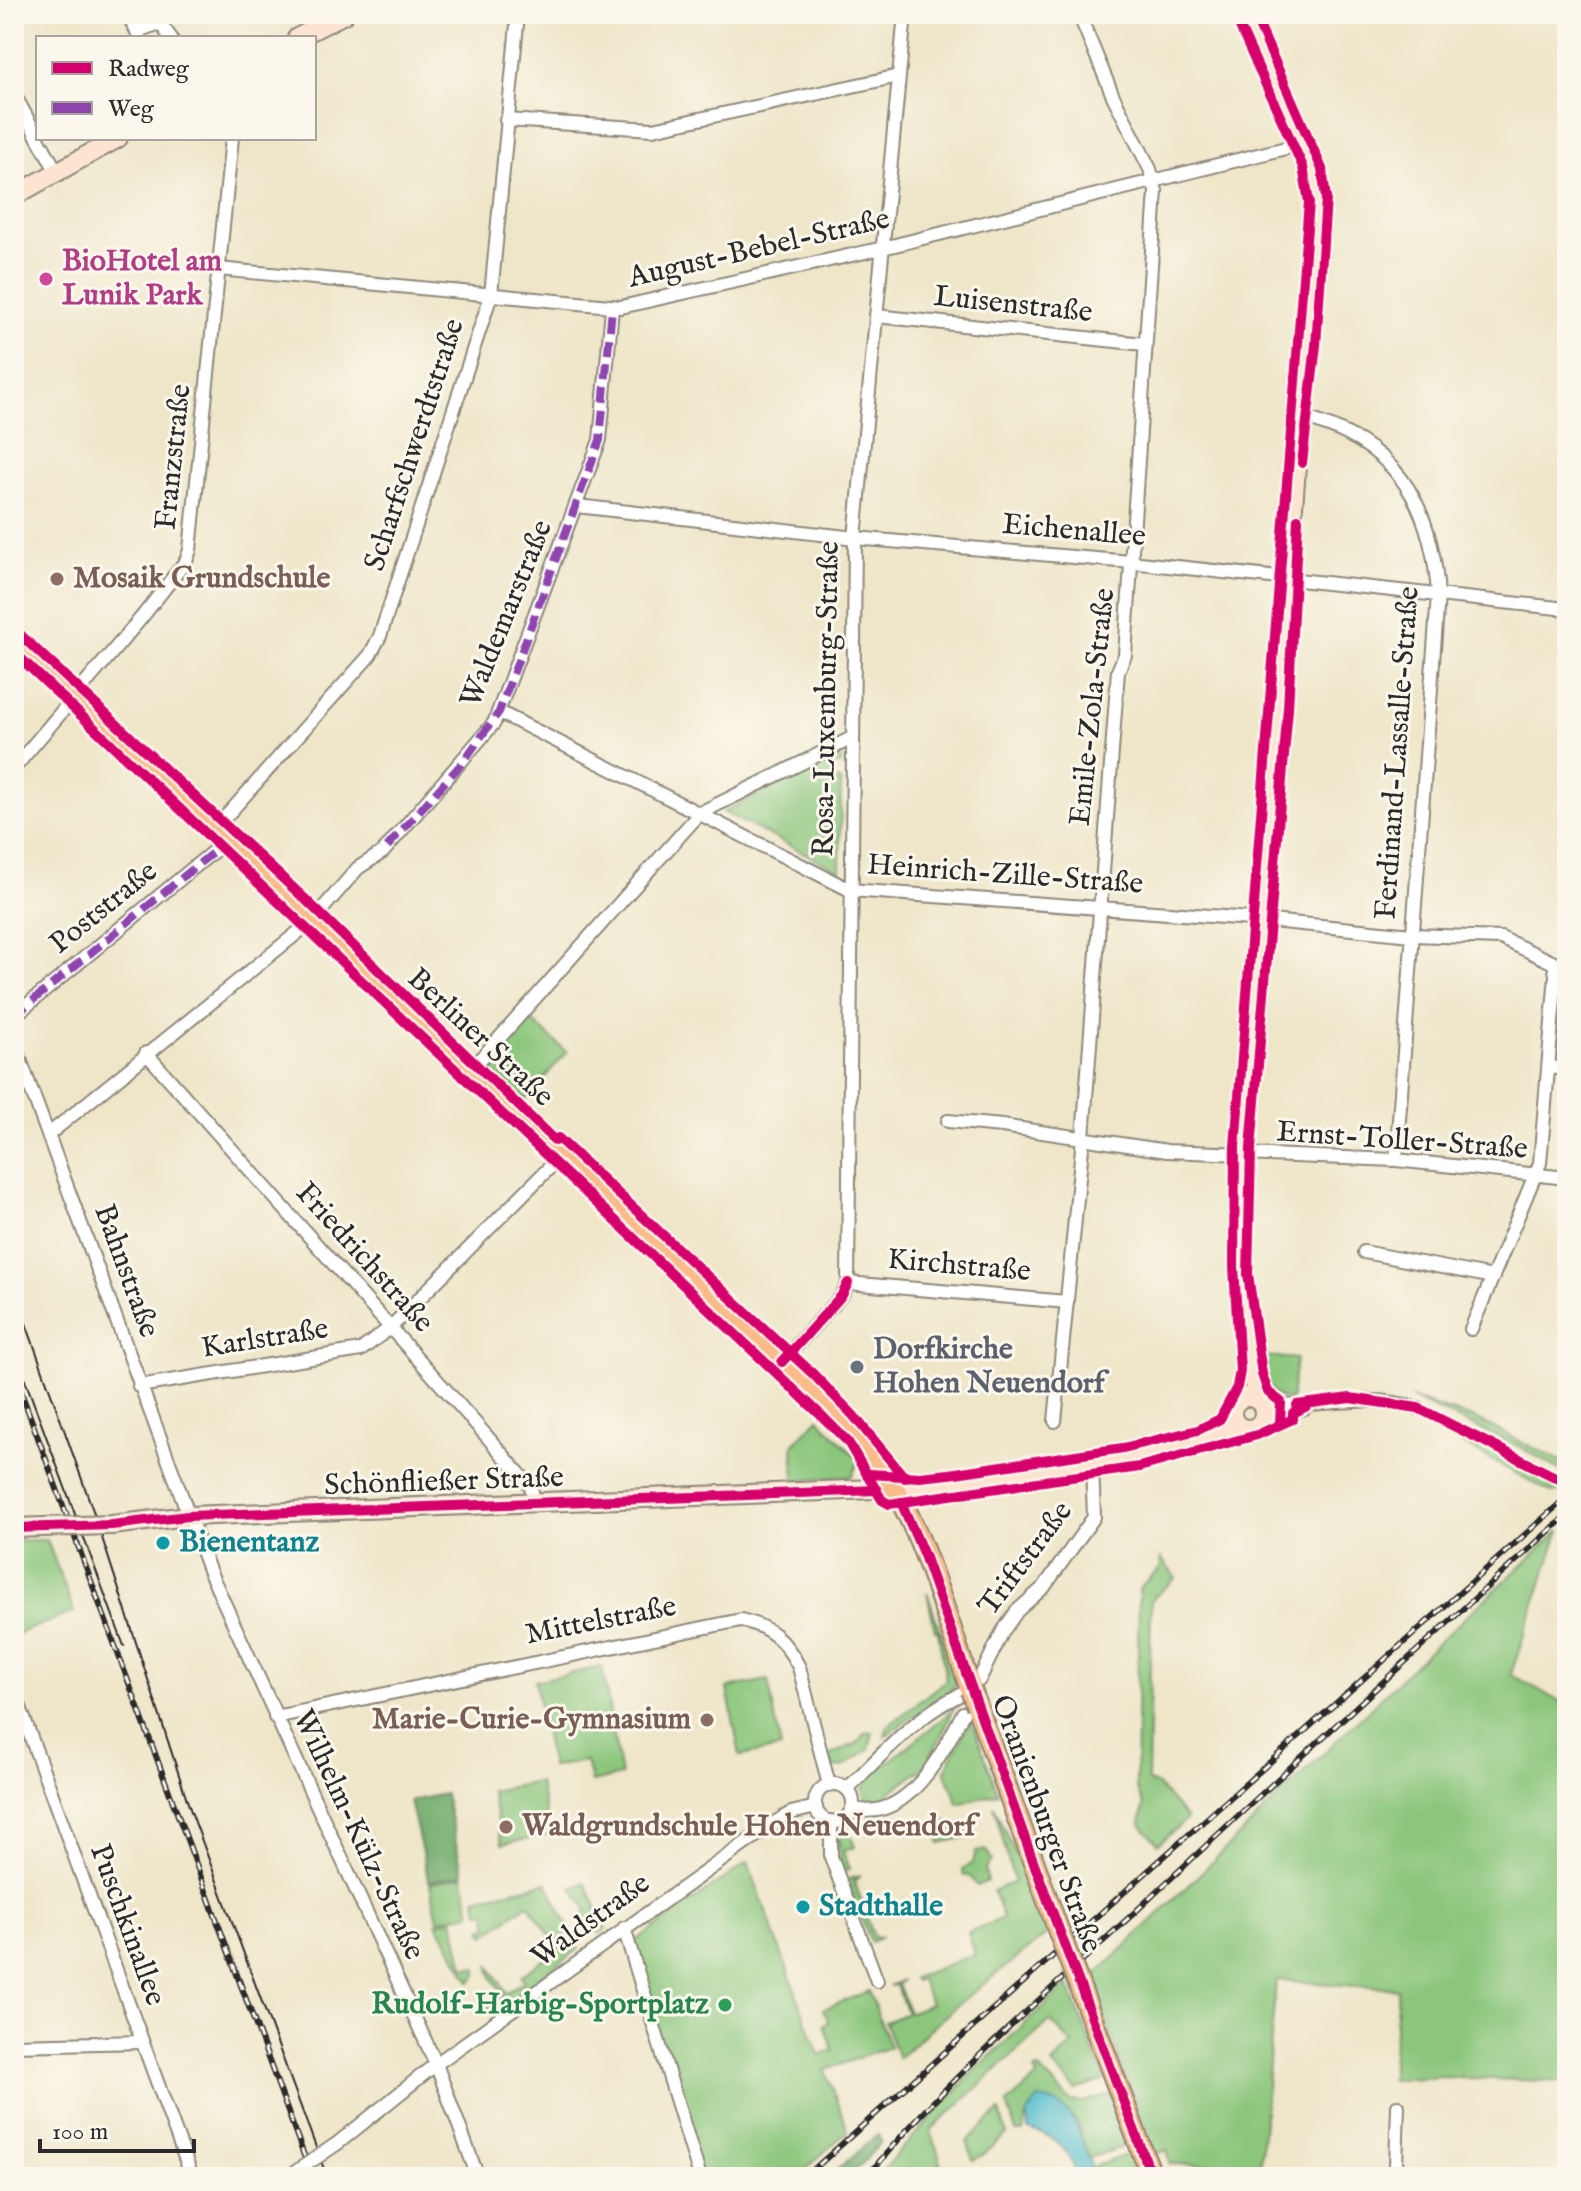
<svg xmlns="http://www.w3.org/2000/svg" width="1581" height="2191" font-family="'IM FELL English',serif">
<rect width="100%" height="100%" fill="#fbf7ec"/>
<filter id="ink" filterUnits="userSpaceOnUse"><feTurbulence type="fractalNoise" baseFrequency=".0125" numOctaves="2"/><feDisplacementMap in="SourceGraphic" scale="16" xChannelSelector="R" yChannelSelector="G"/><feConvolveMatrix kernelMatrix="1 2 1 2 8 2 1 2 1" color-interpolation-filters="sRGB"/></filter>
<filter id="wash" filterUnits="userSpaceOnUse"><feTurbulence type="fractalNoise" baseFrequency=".006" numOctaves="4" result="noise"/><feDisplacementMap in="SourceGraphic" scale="32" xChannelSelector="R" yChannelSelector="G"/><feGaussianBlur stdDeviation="1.8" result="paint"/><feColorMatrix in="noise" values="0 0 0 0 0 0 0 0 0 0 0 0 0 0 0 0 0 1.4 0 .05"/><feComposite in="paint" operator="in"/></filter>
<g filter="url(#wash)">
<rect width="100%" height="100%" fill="#efe6c9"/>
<g fill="#8bc67b" stroke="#5b7853" stroke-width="2">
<polygon points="841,753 841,765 833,765 834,780 841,781 840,871 723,812"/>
<polygon points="1560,981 1567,982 1563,1060 1554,1051"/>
<polygon points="531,1020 567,1052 525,1100 489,1067"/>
<path d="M 1262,1356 L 1296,1359 L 1291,1400 C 1266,1398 1265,1377 1262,1356 Z"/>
<polygon points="1411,1398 1475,1419 1567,1464 1567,1474 1518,1446"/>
<path d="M 1378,1410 C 1432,1409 1519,1464 1567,1490 L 1552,1493 L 1436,1429 Z"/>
<polygon points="818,1418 859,1460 852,1476 794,1481 793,1445"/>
<polygon points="1560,1530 1511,1674 1567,1706 1567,2082 1444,2077 1391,2080 1398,1989 1276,1980 1260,2167 1171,2164 1167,2150 1154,2155 1087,1969 1098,1973 1434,1646"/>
<polygon points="14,1540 47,1540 74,1612 14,1635"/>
<polygon points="1161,1558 1176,1578 1151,1600 1148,1782 1158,1785 1187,1819 1158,1844 1140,1823 1144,1805 1136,1787 1139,1588 1160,1569"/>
<polygon points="927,1592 957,1681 952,1689 885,1736 888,1726 946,1680 938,1630 935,1630"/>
<polygon points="602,1667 621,1776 591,1782 586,1761 551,1767 535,1681"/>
<polygon points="768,1680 781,1748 740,1756 727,1688"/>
<polygon points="954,1709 927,1765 879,1800 866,1800 863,1788 870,1777"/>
<polygon points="971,1719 998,1793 958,1804 945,1770"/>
<polygon points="873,1732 869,1749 843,1767 833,1768 830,1755 858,1743 864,1733"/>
<polygon points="539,1782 550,1834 502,1844 491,1791"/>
<path d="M 994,1806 C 1012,1849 1034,1889 1049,1933 L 962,2001 L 898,2058 L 885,2022 L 907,2013 L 896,1985 L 889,1986 L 903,1980 L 898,1984 L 909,2013 L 930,2004 L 921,1979 L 915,1981 L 913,1978 L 975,1954 L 968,1932 L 1003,1918 L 993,1891 L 1014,1882 Z"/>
<polygon points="940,1818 952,1824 965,1825 967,1837 940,1843 935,1824"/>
<polygon points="847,1826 855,1847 843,1851 850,1869 842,1872 836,1836 840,1844 841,1833"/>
<polygon points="986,1850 992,1860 985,1870 987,1881 977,1886 971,1877 963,1874 962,1869 972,1863 976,1852"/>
<polygon points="748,1862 819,2055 833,2050 824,2025 829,2022 823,2009 869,1991 890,2047 825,2070 848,2131 796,2177 701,2177 630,1945"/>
<polygon points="463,1876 471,1913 438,1920 430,1884"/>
<polygon points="860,1876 854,1881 862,1902 869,1900 863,1907 874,1937 882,1937 871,1942 845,1880"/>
<polygon points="585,1882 606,1929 599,1934 583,1914 587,1910 572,1888"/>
<polygon points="547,1883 579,1949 491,2015 487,2008 504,1995 492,1978 489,1965 507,1993 524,1981 521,1976 559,1948 528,1904 485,1935 482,1930 489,1925 486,1911 479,1912 476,1898"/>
<polygon points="453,1919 464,1967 477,1968 477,1975 470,1982 437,1923"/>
<polygon points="1068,1984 1105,2080 1076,2090 1052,2064 1073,2044 1050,2021 931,2130 945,2177 876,2177 971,2074"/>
<polygon points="1039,2069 1070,2101 1084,2102 1110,2094 1129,2145 1088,2158 1077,2121 1050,2103 1025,2119 1024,2132 1016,2132 1007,2104 1037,2077 1034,2070"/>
<path d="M 1000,2111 L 1007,2135 C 994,2142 987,2156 973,2160 L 967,2141 Z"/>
<polygon points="1133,2152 1141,2177 1097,2177 1091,2168"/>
</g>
<g fill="#70ab6b" stroke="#4e6b4b" stroke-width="2">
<polygon points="445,1794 463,1874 429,1882 410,1801"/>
<polygon points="878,2134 881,2142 850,2177 829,2177"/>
</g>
<path fill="#50bccb" stroke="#3e747b" stroke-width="2" d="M 1038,2099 C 1083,2102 1080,2150 1097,2177 L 1077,2177 C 1070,2149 1056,2137 1029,2129 L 1026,2115 Z"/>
</g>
<g filter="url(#ink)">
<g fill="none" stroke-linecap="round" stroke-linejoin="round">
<g stroke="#8d887a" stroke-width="16">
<g id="street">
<polyline points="127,14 139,35"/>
<polyline points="137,31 160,23 171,38"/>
<polyline points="14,94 38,138"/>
<polyline points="506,120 653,129 899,76"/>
<polyline points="38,138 57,172"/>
<polyline points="218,269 621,307 883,248 1302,144"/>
<polyline points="876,316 1144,344"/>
<path d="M 1301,417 C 1394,441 1432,501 1438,595 L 1396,1160"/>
<polyline points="577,506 855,538 1131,562 1567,609"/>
<polyline points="499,712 850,890 1251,919 1412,935 1501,938 1554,963 1556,975 1540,1163 1471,1329"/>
<polyline points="14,768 142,617 186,561 190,550 232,138"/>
<polyline points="1567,805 1563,847 1567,858"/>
<polyline points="214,830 370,655 380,636 491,295 518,14"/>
<polyline points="14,1016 226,841"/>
<polyline points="14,1043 209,1570 436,2064 478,2177"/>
<polyline points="146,1053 476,1424 531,1487 534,1502"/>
<polyline points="1549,1067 1567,1069"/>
<polyline points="470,1071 700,813 852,738"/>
<polyline points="948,1121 1002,1126 1167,1151 1396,1160 1567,1178"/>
<polyline points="49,1134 312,921 358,868 383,852 494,723 600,440 612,308"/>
<polyline points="1364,1252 1493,1277"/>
<polyline points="848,1283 1067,1302"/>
<polyline points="782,1362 842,1295 848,1283 855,538 905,14"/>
<polyline points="139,1386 361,1350 391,1327 562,1155"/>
<path d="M 1262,1406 C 1319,1408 1359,1392 1418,1408"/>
<polyline points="1262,1420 1305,1408"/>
<polyline points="1055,1421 1083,1138 1118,671 1125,655 1156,191 1150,169 1113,96 1079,14"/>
<polyline points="979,1680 1003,1631 1017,1611 1044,1587 1094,1517 1092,1465"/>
<polyline points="14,1691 192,2177"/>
<path d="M 275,1717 L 741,1620 C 771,1627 785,1640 799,1667 L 829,1785"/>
<circle cx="834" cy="1803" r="19"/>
<path d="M 847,1789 C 884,1753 921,1709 971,1690"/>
<path d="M 852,1808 C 906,1826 944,1751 963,1713"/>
<polyline points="831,1821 831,1857 877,1981"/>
<polyline points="624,1928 700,2177"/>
<polyline points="14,2045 142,2042"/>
<polyline points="338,2143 436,2064 771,1825 791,1813 816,1807"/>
<polyline points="1389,2177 1396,2166 1398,2106"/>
</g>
</g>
<g stroke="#8d887a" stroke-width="22">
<g id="secondary">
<polyline points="1244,14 1313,172 1317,200 1244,1133 1241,1267 1256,1399"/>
<polyline points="297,38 344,14"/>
<polyline points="14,196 118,138"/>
<circle cx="1248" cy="1413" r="16"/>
<polyline points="112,1525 188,1516 924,1487 1092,1465 1243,1429"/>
<polyline points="14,1528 43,1527"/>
</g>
</g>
<g stroke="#8d887a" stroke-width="24">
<g id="primary">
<path d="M 14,640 L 861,1440 C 920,1510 942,1606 971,1690"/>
<polyline points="977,1706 1059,1932"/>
<polyline points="1083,1995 1152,2177"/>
</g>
</g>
<use href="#street" stroke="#fff" stroke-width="12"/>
<use href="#secondary" stroke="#fde4d1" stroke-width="18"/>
<use href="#primary" stroke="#fabb8b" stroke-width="20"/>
<g stroke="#2b2b2b" stroke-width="2">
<polyline points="14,1290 95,1516 189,1806 327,2177"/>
<polyline points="14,1350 124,1646"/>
</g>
<g stroke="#2b2b2b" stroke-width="6">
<g id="rail">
<polyline points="14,1373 312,2177"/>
<polyline points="805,2177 1567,1497"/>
<path d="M 867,2177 C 945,2080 1042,1998 1134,1913 C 1277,1779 1421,1646 1567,1515"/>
</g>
</g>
<use href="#rail" stroke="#fbf7ec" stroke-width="3" stroke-dasharray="9" stroke-linecap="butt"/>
<g stroke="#8d887a" stroke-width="16" stroke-linecap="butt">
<polyline id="street-bridge" points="288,2177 338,2143"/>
</g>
<g stroke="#8d887a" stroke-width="22" stroke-linecap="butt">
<polyline id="secondary-bridge" points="43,1527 112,1525"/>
</g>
<g stroke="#8d887a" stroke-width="24" stroke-linecap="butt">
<g id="primary-bridge">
<polyline points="971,1690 977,1706"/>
<polyline points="1059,1932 1083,1995"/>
</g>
</g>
<use href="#street-bridge" stroke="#fff" stroke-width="12"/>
<use href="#secondary-bridge" stroke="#fde4d1" stroke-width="18"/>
<use href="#primary-bridge" stroke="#fabb8b" stroke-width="20"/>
<g stroke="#8e44ad" stroke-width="8" stroke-dasharray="16 8" stroke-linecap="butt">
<polyline points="387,847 463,762 499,712 600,440 612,308"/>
<polyline points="14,1016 223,844"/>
</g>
<g stroke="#fbf7ec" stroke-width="15">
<g id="cycleway">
<polyline points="1254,14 1322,169 1326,198 1316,345 1302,463"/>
<polyline points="14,629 305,899 555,1141 558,1138 812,1373 853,1415 905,1478"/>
<polyline points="14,652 824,1418 848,1442 882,1500 889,1504 1139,1467 1257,1435 1293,1419 1293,1413 1307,1406"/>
<polyline points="782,1362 842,1295 848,1283"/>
<polyline points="1297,1405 1350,1398 1418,1408 1567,1483"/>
<polyline points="1280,1423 1281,1402 1268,1392 1262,1374 1248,1274 1251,1148 1288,708 1298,519"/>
<polyline points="869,1474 920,1477 949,1474 1123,1448 1198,1430 1220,1419 1237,1387 1240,1371 1234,1266 1235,1147 1309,202 1303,167 1234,14"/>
<polyline points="901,1502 924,1555 1029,1850 1152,2177"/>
<polyline points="14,1528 112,1525 188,1516 877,1490"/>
</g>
</g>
<use href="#cycleway" stroke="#d6006c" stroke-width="10"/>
</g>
</g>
<circle fill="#d1479c" stroke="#fbf7ec" stroke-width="3" cx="46" cy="279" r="8"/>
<g fill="#8d6e63" stroke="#fbf7ec" stroke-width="3">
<circle cx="57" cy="579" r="8"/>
<circle cx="707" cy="1720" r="8"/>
<circle cx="506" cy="1827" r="8"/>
</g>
<circle fill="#6b7280" stroke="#fbf7ec" stroke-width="3" cx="857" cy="1367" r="8"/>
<g fill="#0f9aa8" stroke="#fbf7ec" stroke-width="3">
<circle cx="163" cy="1543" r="8"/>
<circle cx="803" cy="1907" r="8"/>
</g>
<circle fill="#2e9e5b" stroke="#fbf7ec" stroke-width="3" cx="725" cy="2005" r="8"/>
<g text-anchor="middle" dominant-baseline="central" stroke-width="6" stroke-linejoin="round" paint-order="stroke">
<g font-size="30" fill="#2b2b2b" stroke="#fbf7ec">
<text transform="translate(759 249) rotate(-13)">August-Bebel-Straße</text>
<text transform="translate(1013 305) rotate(6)">Luisenstraße</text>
<text transform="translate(415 445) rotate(-72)">Scharfschwerdtstraße</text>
<text transform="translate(174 457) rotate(-84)">Franzstraße</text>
<text transform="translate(1074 531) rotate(5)">Eichenallee</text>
<text transform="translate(507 614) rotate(-68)">Waldemarstraße</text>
<text transform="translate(827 699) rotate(-89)">Rosa-Luxemburg-Straße</text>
<text transform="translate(1093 707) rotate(-84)">Emile-Zola-Straße</text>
<text transform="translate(1398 753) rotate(-86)">Ferdinand-Lassalle-Straße</text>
<text transform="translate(1005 875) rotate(4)">Heinrich-Zille-Straße</text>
<text transform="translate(104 908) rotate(-39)">Poststraße</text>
<text transform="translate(480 1038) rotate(43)">Berliner Straße</text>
<text transform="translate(1402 1141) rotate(4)">Ernst-Toller-Straße</text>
<text transform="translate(364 1258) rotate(48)">Friedrichstraße</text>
<text transform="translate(959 1266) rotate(5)">Kirchstraße</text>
<text transform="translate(126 1271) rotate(70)">Bahnstraße</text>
<text transform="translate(265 1339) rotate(-9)">Karlstraße</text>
<text transform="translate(444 1482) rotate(-2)">Schönfließer Straße</text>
<text transform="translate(1026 1559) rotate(-53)">Triftstraße</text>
<text transform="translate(601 1621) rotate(-11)">Mittelstraße</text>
<text transform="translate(1046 1824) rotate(70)">Oranienburger Straße</text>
<text transform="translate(358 1835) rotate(65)">Wilhelm-Külz-Straße</text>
<text transform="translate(591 1921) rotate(-36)">Waldstraße</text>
<text transform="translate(127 1925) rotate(70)">Puschkinallee</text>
</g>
<g font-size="30" font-weight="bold" fill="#b23c85" stroke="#fbf7ec" text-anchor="start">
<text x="62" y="262">BioHotel am<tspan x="62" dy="34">Lunik Park</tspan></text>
</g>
<g font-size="30" font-weight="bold" fill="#785e54" stroke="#fbf7ec" text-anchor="start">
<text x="73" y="579">Mosaik Grundschule</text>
<text x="691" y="1720" text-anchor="end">Marie-Curie-Gymnasium</text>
<text x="522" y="1827">Waldgrundschule Hohen Neuendorf</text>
</g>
<g font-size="30" font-weight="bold" fill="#5b616d" stroke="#fbf7ec" text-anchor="start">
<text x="873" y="1350">Dorfkirche<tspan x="873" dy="34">Hohen Neuendorf</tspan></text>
</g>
<g font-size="30" font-weight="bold" fill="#0d838f" stroke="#fbf7ec" text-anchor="start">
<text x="179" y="1543">Bienentanz</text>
<text x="819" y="1907">Stadthalle</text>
</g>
<g font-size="30" font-weight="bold" fill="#27864d" stroke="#fbf7ec" text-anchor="end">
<text x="709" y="2005">Rudolf-Harbig-Sportplatz</text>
</g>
</g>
<rect width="1581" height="2191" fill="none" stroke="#fbf7ec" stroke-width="48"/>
<rect x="36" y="36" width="280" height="104" fill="#fbf7ec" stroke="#a8a59f" stroke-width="2"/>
<rect x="52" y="62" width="40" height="12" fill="#d6006c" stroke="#a8a59f" stroke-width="2"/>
<text x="108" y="76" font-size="24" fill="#2b2b2b">Radweg</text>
<rect x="52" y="102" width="40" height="12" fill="#8e44ad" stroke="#a8a59f" stroke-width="2"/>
<text x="108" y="116" font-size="24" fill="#2b2b2b">Weg</text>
<path d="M40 2139v12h154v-12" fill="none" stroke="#2b2b2b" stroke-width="4"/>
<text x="52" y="2139" font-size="24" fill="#2b2b2b" stroke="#fbf7ec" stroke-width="6" paint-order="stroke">100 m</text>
</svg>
